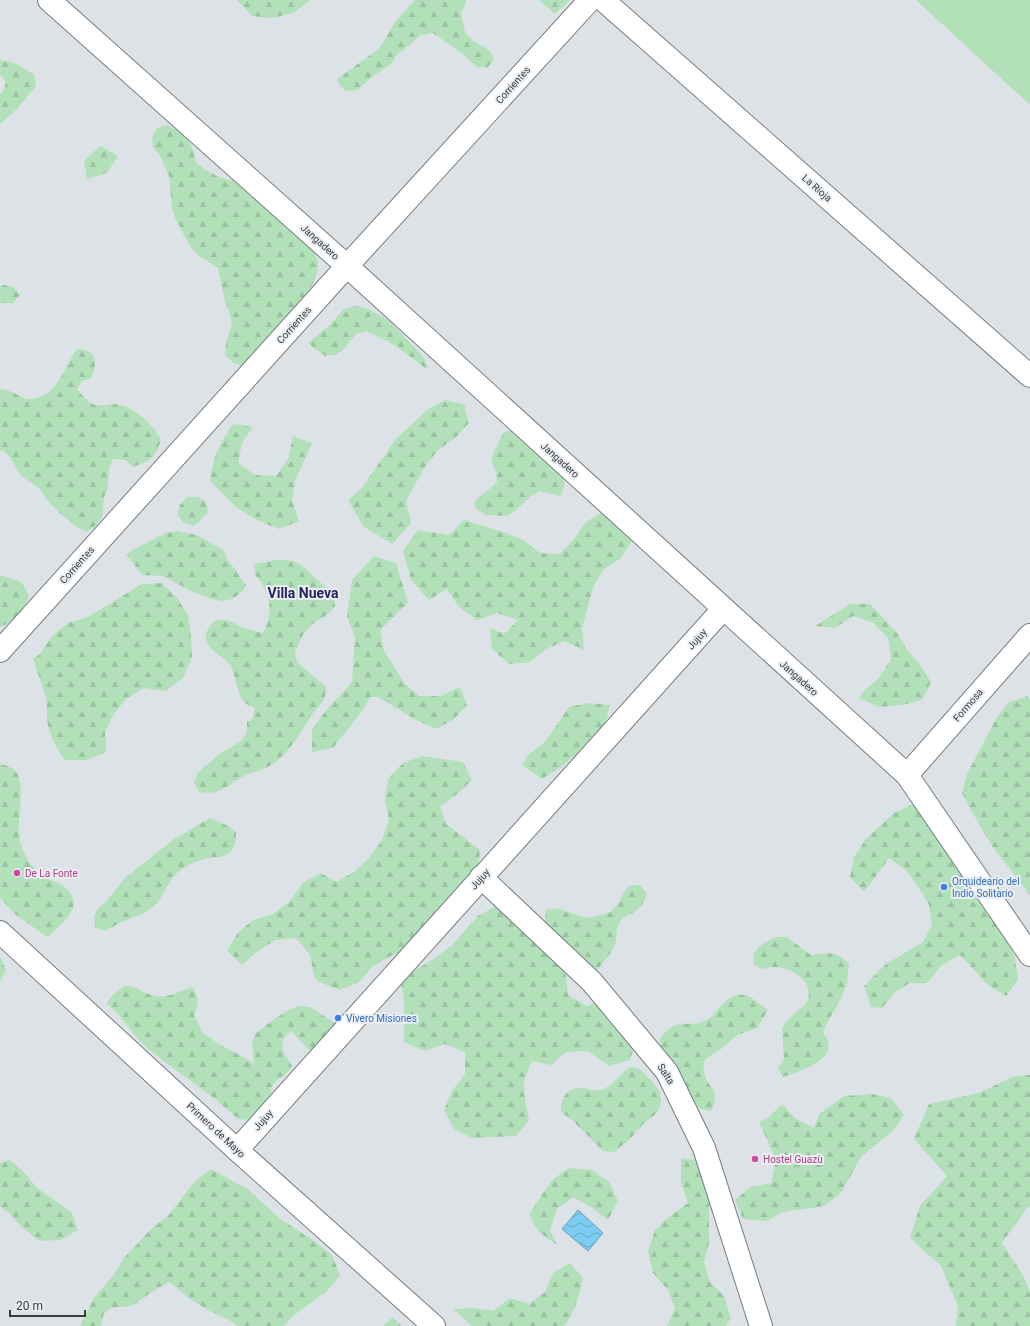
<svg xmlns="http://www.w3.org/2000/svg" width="1030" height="1326" font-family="Roboto,sans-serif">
<defs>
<pattern id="forest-firs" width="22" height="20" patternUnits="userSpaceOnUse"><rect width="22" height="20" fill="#b2e1b9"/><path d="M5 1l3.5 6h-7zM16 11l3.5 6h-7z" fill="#9ac2a0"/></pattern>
<pattern id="water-waves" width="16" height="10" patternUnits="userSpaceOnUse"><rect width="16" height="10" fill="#7dccf1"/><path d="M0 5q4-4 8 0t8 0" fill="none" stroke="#67a7c4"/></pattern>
</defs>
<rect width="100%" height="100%" fill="#dde2e7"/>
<g fill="url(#forest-firs)">
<polygon points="237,0 310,0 295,12 273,18 252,16"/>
<polygon points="415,0 467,0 461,13 465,32 472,40 490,51 494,60 487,68 477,67 461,53 433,33 421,35 397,55 391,64 373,76 357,90 346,91 338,83 337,79 380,48 395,22"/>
<polygon points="539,0 570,0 555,14"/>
<path d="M 0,60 C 14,61 23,67 34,75 L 36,86 L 17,109 L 0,124 L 0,94 L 3,92 L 6,82 L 0,75 Z"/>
<path d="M 167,125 C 186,135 193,141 196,163 C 204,169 215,176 225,179 C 229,180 234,179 237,181 C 241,183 245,188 249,191 C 262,202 275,213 287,226 C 297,236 313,245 317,259 C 324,284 290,310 276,327 C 265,341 255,354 243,367 L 234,363 L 225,355 L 226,343 L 232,323 L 229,311 L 225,301 L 218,268 L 199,256 L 191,248 L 176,220 L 172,209 L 169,176 L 160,156 L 153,147 L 152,137 L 157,128 Z"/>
<polygon points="100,146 118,156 107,173 87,179 84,161"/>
<polygon points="3,285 13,287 20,295 13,303 0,303 0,286"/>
<polygon points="354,306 363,307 382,316 390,322 419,352 425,360 428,370 394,345 385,340 366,331 356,334 344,349 336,355 325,356 308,343 330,325 343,310"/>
<path d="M 77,349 C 80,350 85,350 87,351 C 99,356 95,369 91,378 L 82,381 L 77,389 C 81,394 87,401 93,404 C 100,407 107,405 114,404 C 132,404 154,425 161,440 C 156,457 149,462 133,467 L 125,460 L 113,459 L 109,468 L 108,488 L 104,497 L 102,517 L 96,525 L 87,532 L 78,528 L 61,514 L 46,499 L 39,488 L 21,476 L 10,457 L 2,450 L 0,451 L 0,389 C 3,389 7,390 9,391 C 17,393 21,399 29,399 C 56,400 64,367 77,349 Z"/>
<polygon points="445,400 464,404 469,423 455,438 438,450 424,468 406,501 411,523 392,544 364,527 348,500 361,489 396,439 428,409"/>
<path d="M 233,424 L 253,427 L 242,443 L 238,463 L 255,475 L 276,476 L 289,457 L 293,436 L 312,443 L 295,481 L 292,501 L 299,521 L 279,529 C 246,517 233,507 210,480 L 214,459 L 222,441 Z"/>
<path d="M 513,429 L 564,477 L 564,488 L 560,496 L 540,491 L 531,496 L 516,510 L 507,516 L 486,515 L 476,509 L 474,502 C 481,494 490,490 497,482 L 496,471 L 491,461 L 494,452 L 503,433 Z"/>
<polygon points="187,497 198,497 206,502 208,512 202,519 193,526 183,522 177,515 180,505"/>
<polygon points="604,511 619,524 632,541 621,558 603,570 593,588 582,628 584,650 565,641 546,649 530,662 509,664 492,649 490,628 504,634 518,620 497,613 477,620 459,607 447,589 429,600 411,580 403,551 418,530 449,535 464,520 503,532 523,540 540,553 560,554 574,539 586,522"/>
<polygon points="177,531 197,535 223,550 228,560 246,585 241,593 232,599 222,601 211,599 191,591 163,576 142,575 127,555 129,552 166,533"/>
<path d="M 374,556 L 396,563 L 408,603 L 380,630 L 384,651 L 405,684 L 419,696 L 441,696 L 460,687 L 467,705 L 453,720 L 436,729 L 416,720 L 378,697 L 370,697 C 361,716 345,731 333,748 L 312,752 L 312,730 L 324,713 L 352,682 L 355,638 L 347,616 L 352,580 Z"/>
<path d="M 276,560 L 287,560 L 296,562 L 305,568 L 320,582 L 334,597 L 335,607 L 328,614 L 311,625 L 304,633 L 295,651 L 297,662 L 326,687 C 326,703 320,703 312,715 C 299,734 287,758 266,768 C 260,771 252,772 246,775 C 226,784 224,796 199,792 L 194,783 L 198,772 L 222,752 L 240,742 L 247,732 L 247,721 L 252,720 L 255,708 C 251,706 247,705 244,702 C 235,691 237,676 230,665 C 223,656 209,651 206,640 C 204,633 210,626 214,621 C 230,618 230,622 244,628 C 250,630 256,631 263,633 C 274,613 271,591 255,575 L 254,564 Z"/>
<path d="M 0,575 C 17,581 23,578 29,597 C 23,610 14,622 0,627 Z"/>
<polygon points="162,583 177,598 188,615 191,635 192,657 183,678 166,691 144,688 126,699 113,715 105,732 106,752 87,760 65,760 54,743 47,723 47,700 33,659 40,654 51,637 68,623 88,617 142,584"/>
<polygon points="850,604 870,604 897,633 907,650 921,666 931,682 922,700 902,705 879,707 859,698 863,692 879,678 891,659 888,638 872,622 853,616 835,628 815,626"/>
<polygon points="1027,696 1030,699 1030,895 992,846 971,810 962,793 967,774 996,719 1008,703"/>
<polygon points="589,703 610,705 605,725 592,741 560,768 542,779 522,765 528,755 545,742 569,707"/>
<polygon points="423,756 463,762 472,780 457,794 440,806 446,824 480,850 478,872 413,948 391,956 373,966 359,982 340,990 319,982 314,976 310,955 296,938 275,940 258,951 242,965 227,950 238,933 253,920 273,914 290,901 302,884 320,873 337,882 355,871 370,857 382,840 389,820 385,799 388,779 403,763"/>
<path d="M 0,764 C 5,765 12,767 16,772 C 26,785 17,818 19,835 C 21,852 32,871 48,879 C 54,882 61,883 67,889 C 86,907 60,926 47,937 L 15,914 L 0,898 Z"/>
<polygon points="913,804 920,808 999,920 1015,958 1018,980 1006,996 989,986 960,955 942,965 927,983 910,983 895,992 882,1008 871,1007 864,986 886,964 923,942 932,925 929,905 918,886 906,870 889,858 864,892 850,877 854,857 865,840 894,813"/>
<path d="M 210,818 L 228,826 L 236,832 C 236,840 236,846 230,852 C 222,859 219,856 210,858 C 201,859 189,864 182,869 C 170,877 166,891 158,902 C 149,913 136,916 124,921 C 117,924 111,928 105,931 L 95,927 L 94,916 L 99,907 L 105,903 L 125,878 L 174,839 Z"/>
<path d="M 639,885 L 647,893 C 645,900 642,906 636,911 C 630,915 623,916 619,923 C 615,930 618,938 615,945 C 613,951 602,964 597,970 L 586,965 L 545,921 L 546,910 L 556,908 L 587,918 L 609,913 L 619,903 L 623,894 L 629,886 Z"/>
<polygon points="496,906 553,960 566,975 568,995 587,1006 606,999 637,1042 629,1060 609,1066 588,1051 566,1052 551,1065 532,1061 524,1080 525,1100 529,1120 516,1136 472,1138 454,1129 444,1110 452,1091 465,1074 465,1052 445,1044 424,1051 404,1042 404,1001 401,983 417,969 435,958 451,946 478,916"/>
<path d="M 777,937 L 787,937 L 811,955 C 828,953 836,950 849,964 L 847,984 L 838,1004 L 827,1023 L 823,1033 C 825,1035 827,1038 828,1041 C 834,1062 797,1072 783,1077 L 778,1068 L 784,1059 L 782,1028 C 785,1023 789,1018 794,1014 C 799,1009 805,1007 808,999 C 814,979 788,966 772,967 C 769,967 765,969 762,969 L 754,964 C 754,961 753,957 754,954 C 757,945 769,940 777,937 Z"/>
<polygon points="0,957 6,970 0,982"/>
<path d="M 125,986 C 138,986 135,989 146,993 C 163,1001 176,993 192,987 C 199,998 200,1002 194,1015 L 203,1033 L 219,1044 L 254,1063 L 252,1042 L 256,1033 L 273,1020 L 290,1009 L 300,1006 L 310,1007 L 335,1023 L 336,1033 L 314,1053 L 306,1047 L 291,1031 L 283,1039 L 282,1049 L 292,1066 L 286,1074 L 277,1080 L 271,1088 L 270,1099 L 258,1115 L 249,1120 L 238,1119 C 210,1092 176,1072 146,1047 C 131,1034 123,1016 107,1004 C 110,995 118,991 125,986 Z"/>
<path d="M 738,994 L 749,996 L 768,1010 L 757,1028 L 737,1035 L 721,1049 L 705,1059 C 704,1063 703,1069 704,1072 C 708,1091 723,1089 711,1111 L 700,1109 L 694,1102 L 661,1049 L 660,1039 C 678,1014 687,1030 707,1020 C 713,1017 716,1011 720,1006 C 725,1001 731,997 738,994 Z"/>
<path d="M 630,1067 L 640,1069 L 647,1076 L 660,1091 L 661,1101 L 658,1112 L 643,1124 L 630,1139 L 614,1152 L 603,1151 L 572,1120 L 561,1112 C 561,1100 564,1091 577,1088 C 587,1086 595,1095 607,1087 C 615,1083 622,1072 630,1067 Z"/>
<polygon points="1030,1075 1030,1206 1027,1208 1002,1243 1024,1277 1030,1292 1030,1326 956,1326 958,1306 941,1266 910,1238 920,1206 947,1176 914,1139 929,1104 979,1093 1012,1077"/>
<polygon points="872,1094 891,1098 904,1115 894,1130 861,1157 841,1193 824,1206 783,1212 766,1221 743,1219 735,1200 751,1187 771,1183 776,1161 768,1142 759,1122 768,1118 782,1104 796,1119 814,1128 819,1114 844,1096"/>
<polygon points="681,1158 702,1161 709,1201 709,1243 704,1262 710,1282 724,1296 731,1318 726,1326 667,1326 675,1309 668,1290 653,1273 648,1251 655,1230 670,1216 688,1203 681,1183"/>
<polygon points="10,1160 25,1173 37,1188 71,1212 78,1230 60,1240 39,1241 23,1228 8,1212 0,1207 0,1163"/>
<polygon points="569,1168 592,1170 609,1182 618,1201 608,1220 591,1207 573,1197 557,1209 550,1230 557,1245 539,1232 529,1214 552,1180"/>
<polygon points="211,1169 249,1190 279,1218 314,1241 332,1255 340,1275 328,1290 293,1316 284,1326 238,1326 229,1320 210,1311 193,1301 169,1282 150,1293 134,1305 123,1307 113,1307 104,1313 101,1326 80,1326 94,1298 113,1276 124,1258 151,1229 168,1216 194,1182"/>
<path d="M 570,1263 L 583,1278 C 579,1296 575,1312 564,1326 L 472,1326 L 453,1309 L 473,1308 L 493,1311 L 510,1298 L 529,1304 L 545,1292 L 553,1273 Z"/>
<polygon points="393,1317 401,1326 383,1326"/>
</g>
<polygon fill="#b2e1b9" points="916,0 1030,0 1030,105"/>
<polygon fill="url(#water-waves)" stroke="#69a0bb" points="578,1210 603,1233 588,1251 562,1229"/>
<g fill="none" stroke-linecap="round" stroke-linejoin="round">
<g stroke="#787d81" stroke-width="24">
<g id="minor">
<polyline points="49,0 347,266 907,775 1030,955"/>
<polyline points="603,0 1030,376"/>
<polyline points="0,651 347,266 590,0"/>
<polyline points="907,775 1030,635"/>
<polyline points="481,877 592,982 667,1072 704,1148 761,1326"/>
<polyline points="0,932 237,1150 434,1326"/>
<polyline points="237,1150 723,609"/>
</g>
</g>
<use href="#minor" stroke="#fff" stroke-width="22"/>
</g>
<g fill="#d1479c" stroke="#eaeff4" stroke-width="1.5">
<circle cx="17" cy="873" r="4"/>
<circle cx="755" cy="1159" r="4"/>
</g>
<g fill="#3f7fe0" stroke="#eaeff4" stroke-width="1.5">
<circle cx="944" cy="887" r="4"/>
<circle cx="338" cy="1018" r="4"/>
</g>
<g text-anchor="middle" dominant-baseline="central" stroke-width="4" stroke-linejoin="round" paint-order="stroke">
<g font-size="10" fill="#393b3d" stroke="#eaeff4">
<text transform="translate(513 85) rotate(-48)">Corrientes</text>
<text transform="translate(817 188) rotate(41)">La Rioja</text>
<text transform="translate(320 242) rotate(42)">Jangadero</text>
<text transform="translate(294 325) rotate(-48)">Corrientes</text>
<text transform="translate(560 460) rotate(42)">Jangadero</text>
<text transform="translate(77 565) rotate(-48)">Corrientes</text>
<text transform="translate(697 639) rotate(-48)">Jujuy</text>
<text transform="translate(799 678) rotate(42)">Jangadero</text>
<text transform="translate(968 705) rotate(-49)">Formosa</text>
<text transform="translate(480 879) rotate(-48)">Jujuy</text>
<text transform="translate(666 1074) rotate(57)">Salta</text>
<text transform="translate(263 1120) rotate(-48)">Jujuy</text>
<text transform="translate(216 1130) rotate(43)">Primero de Mayo</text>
</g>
<g font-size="10" fill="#b23c85" stroke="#eaeff4" text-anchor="start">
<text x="25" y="873">De La Fonte</text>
<text x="763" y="1159">Hostel Guazù</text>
</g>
<g font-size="10" fill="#366cbe" stroke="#eaeff4" text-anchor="start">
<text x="952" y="881">Orquideario del<tspan x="952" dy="12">Indio Solitario</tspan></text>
<text x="346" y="1018">Vivero Misiones</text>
</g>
<g font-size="14" font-weight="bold" fill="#27245e" stroke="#eaeff4">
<text x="303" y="593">Villa Nueva</text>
</g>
</g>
<path d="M10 1310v6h75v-6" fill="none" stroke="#393b3d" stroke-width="2"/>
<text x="16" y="1310" font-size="12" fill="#393b3d" stroke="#eaeff4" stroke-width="3" paint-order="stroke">20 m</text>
</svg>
